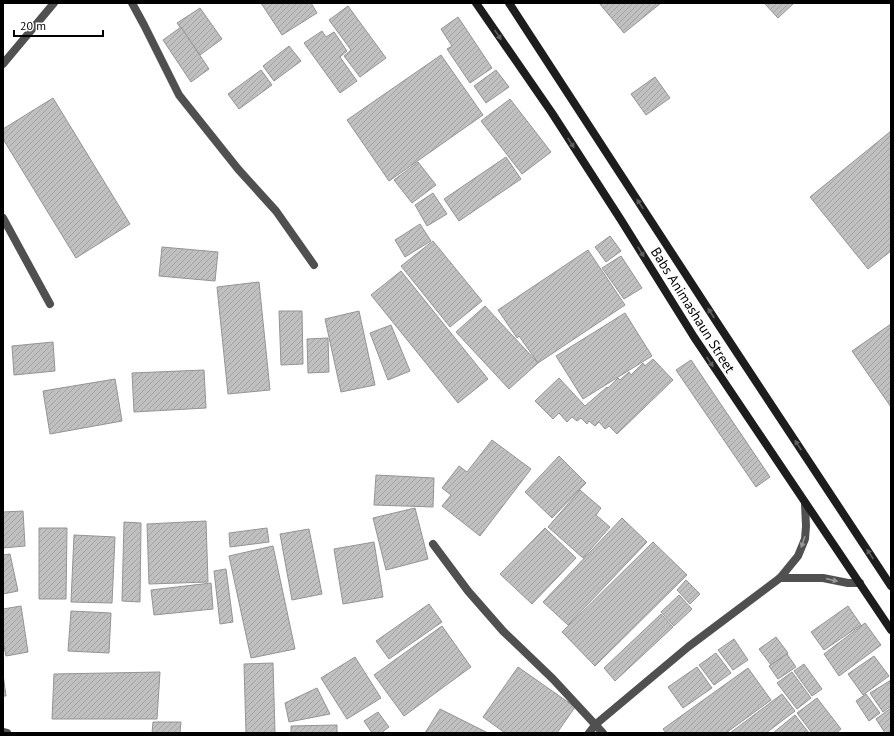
<svg xmlns="http://www.w3.org/2000/svg" width="894" height="736" font-family="'PT Sans',sans-serif">
<defs>
<pattern id="building-hatch" width="6" height="6" patternUnits="userSpaceOnUse"><rect width="6" height="6" fill="#c0c0c0"/><path d="M-1 1l2-2M0 6l6-6M5 7l2-2" fill="none" stroke="#a3a3a3"/></pattern>
</defs>
<rect width="100%" height="100%" fill="#fff"/>
<g fill="url(#building-hatch)" stroke="#949494">
<polygon points="261,3 311,3 317,13 282,35"/>
<polygon points="599,3 661,3 624,33"/>
<polygon points="764,3 794,3 778,18"/>
<polygon points="348,6 386,58 360,77 344,56 351,50 329,20"/>
<polygon points="200,8 222,39 200,55 177,23"/>
<polygon points="458,17 492,68 470,83 447,49 452,46 441,29"/>
<polygon points="181,27 209,69 191,82 163,40"/>
<polygon points="322,31 326,37 334,32 347,51 340,57 357,81 340,93 304,43"/>
<polygon points="289,46 301,61 274,81 263,66"/>
<polygon points="441,55 483,115 389,181 347,120"/>
<polygon points="261,70 272,85 239,109 228,94"/>
<polygon points="496,70 509,87 486,103 474,86"/>
<polygon points="655,77 670,98 646,115 631,94"/>
<polygon points="53,98 130,224 76,258 3,139 3,129"/>
<polygon points="510,99 551,152 522,174 481,121"/>
<polygon points="891,131 891,251 868,269 810,197"/>
<polygon points="506,157 521,179 459,221 444,199"/>
<polygon points="418,162 436,185 412,203 394,180"/>
<polygon points="433,193 447,214 427,226 415,205"/>
<polygon points="420,224 431,241 405,257 395,240"/>
<polygon points="610,236 621,251 606,262 595,247"/>
<polygon points="433,241 482,301 450,327 401,266"/>
<polygon points="162,247 218,252 215,281 159,276"/>
<polygon points="588,250 625,305 538,363 519,336 517,338 498,310"/>
<polygon points="621,256 642,288 624,299 602,268"/>
<polygon points="401,271 488,379 458,403 371,295"/>
<polygon points="259,282 270,390 228,394 217,287"/>
<polygon points="485,306 538,363 509,389 456,332"/>
<polygon points="279,311 302,311 303,364 281,365"/>
<polygon points="359,311 375,385 341,392 325,319"/>
<polygon points="625,313 652,356 583,399 556,356"/>
<polygon points="891,324 891,407 852,351"/>
<polygon points="391,325 410,371 388,380 370,333"/>
<polygon points="328,338 329,372 308,373 307,339"/>
<polygon points="53,342 55,371 14,375 12,346"/>
<polygon points="653,359 673,380 617,434 609,426 605,429 599,422 595,426 589,421 587,424 581,418 577,421 572,417 567,422 559,413 553,419 535,401 559,378 585,406 607,387 608,388 618,378 620,380 629,372 631,375 643,363 645,366"/>
<polygon points="691,360 770,477 756,487 676,370"/>
<polygon points="204,370 206,408 134,412 132,373"/>
<polygon points="115,379 122,421 50,434 43,391"/>
<polygon points="492,440 531,469 480,536 442,506 451,495 442,488 459,466 467,472"/>
<polygon points="559,456 586,483 552,518 525,492"/>
<polygon points="376,475 434,478 433,507 374,505"/>
<polygon points="580,490 601,508 596,515 610,527 583,558 548,527"/>
<polygon points="415,508 428,559 386,570 373,518"/>
<polygon points="23,511 25,546 3,548 3,512"/>
<polygon points="622,518 647,542 568,625 543,602"/>
<polygon points="206,521 208,582 149,584 147,524"/>
<polygon points="124,522 141,523 140,602 122,601"/>
<polygon points="39,528 67,528 66,599 39,599"/>
<polygon points="267,528 269,542 230,547 229,533"/>
<polygon points="545,528 576,558 532,604 500,574"/>
<polygon points="309,529 322,594 292,600 280,534"/>
<polygon points="74,535 115,537 112,603 71,602"/>
<polygon points="374,542 383,597 343,604 334,549"/>
<polygon points="653,542 687,575 595,666 562,632"/>
<polygon points="273,546 295,649 251,658 229,556"/>
<polygon points="10,554 18,591 3,594 3,555"/>
<polygon points="226,569 233,622 220,624 214,571"/>
<polygon points="686,580 700,594 690,604 677,590"/>
<polygon points="211,583 213,609 154,615 151,590"/>
<polygon points="679,595 692,609 674,626 661,612"/>
<polygon points="429,604 442,622 389,659 376,641"/>
<polygon points="21,606 28,652 6,656 3,642 3,609"/>
<polygon points="848,606 861,625 824,650 811,632"/>
<polygon points="71,611 111,613 109,653 68,651"/>
<polygon points="661,614 673,627 615,681 604,668"/>
<polygon points="865,623 881,645 839,676 824,654"/>
<polygon points="442,626 471,667 404,716 374,675"/>
<polygon points="776,637 788,653 771,665 759,649"/>
<polygon points="734,639 748,660 733,670 718,650"/>
<polygon points="716,653 731,673 714,685 699,665"/>
<polygon points="787,654 796,667 778,679 769,666"/>
<polygon points="874,656 889,676 863,695 848,674"/>
<polygon points="355,657 381,698 347,719 321,678"/>
<polygon points="273,663 275,733 246,733 244,664"/>
<polygon points="804,664 822,689 812,696 794,671"/>
<polygon points="518,667 575,707 557,733 505,733 483,717"/>
<polygon points="697,667 712,688 683,708 668,687"/>
<polygon points="748,668 771,700 726,733 666,733 663,729"/>
<polygon points="160,672 157,719 52,719 54,674"/>
<polygon points="792,672 811,698 797,709 777,683"/>
<polygon points="3,674 6,696 3,696"/>
<polygon points="891,680 891,706 883,712 870,693"/>
<polygon points="317,688 330,714 289,722 285,703"/>
<polygon points="782,694 795,711 766,733 730,733"/>
<polygon points="866,694 880,713 869,721 856,701"/>
<polygon points="817,698 841,729 836,733 812,733 797,713"/>
<polygon points="891,708 891,733 885,733 876,719"/>
<polygon points="440,709 488,733 425,733"/>
<polygon points="378,712 389,727 381,733 372,733 364,721"/>
<polygon points="795,715 809,733 773,733"/>
<polygon points="153,722 181,722 180,733 152,733"/>
<polygon points="337,725 337,733 291,733 291,726"/>
</g>
<g fill="none" stroke-linecap="round" stroke-linejoin="round">
<g stroke="#505050" stroke-width="8">
<polyline points="132,3 144,25 179,95 238,169 276,211 314,265"/>
<polyline points="3,64 54,3"/>
<polyline points="3,218 50,304"/>
<polyline points="433,544 468,591 503,631 553,679 603,733"/>
<polyline points="780,578 823,578 848,583 860,583"/>
<polyline points="3,732 7,733"/>
<polyline points="589,733 596,724 688,647 780,578 798,556 805,539 806,526 805,504"/>
</g>
<g stroke="#1d1d1d" stroke-width="8">
<polyline points="476,3 552,113 621,220 694,337 891,630"/>
<polyline points="509,3 718,324 891,586"/>
</g>
</g>
<defs><path id="oneway-solid" d="M-6-.8H1V-3.2L6.5 0L1 3.2V.8H-6Z"/></defs>
<g fill="#616161">
<use href="#oneway-solid" transform="translate(498 35) rotate(56)"/>
<use href="#oneway-solid" transform="translate(571 143) rotate(57)"/>
<use href="#oneway-solid" transform="translate(640 204) rotate(-123)"/>
<use href="#oneway-solid" transform="translate(641 252) rotate(58)"/>
<use href="#oneway-solid" transform="translate(711 313) rotate(-123)"/>
<use href="#oneway-solid" transform="translate(710 362) rotate(56)"/>
<use href="#oneway-solid" transform="translate(798 445) rotate(-123)"/>
<use href="#oneway-solid" transform="translate(870 554) rotate(-123)"/>
</g>
<g fill="#969696">
<use href="#oneway-solid" transform="translate(803 542) rotate(109)"/>
<use href="#oneway-solid" transform="translate(832 580) rotate(13)"/>
</g>
<g text-anchor="middle" dominant-baseline="central" stroke-width="3" stroke-linejoin="round" paint-order="stroke">
<g font-size="14" fill="#000" stroke="#fff">
<text transform="translate(693 310) rotate(58)">Babs Animashaun Street</text>
</g>
</g>
<rect width="894" height="736" fill="none" stroke="#000000" stroke-width="8"/>
<path d="M14 30v6h89v-6" fill="none" stroke="#000000" stroke-width="2"/>
<text x="20" y="30" font-size="12" fill="#000000" stroke="#ffffff" stroke-width="3" paint-order="stroke">20 m</text>
</svg>
